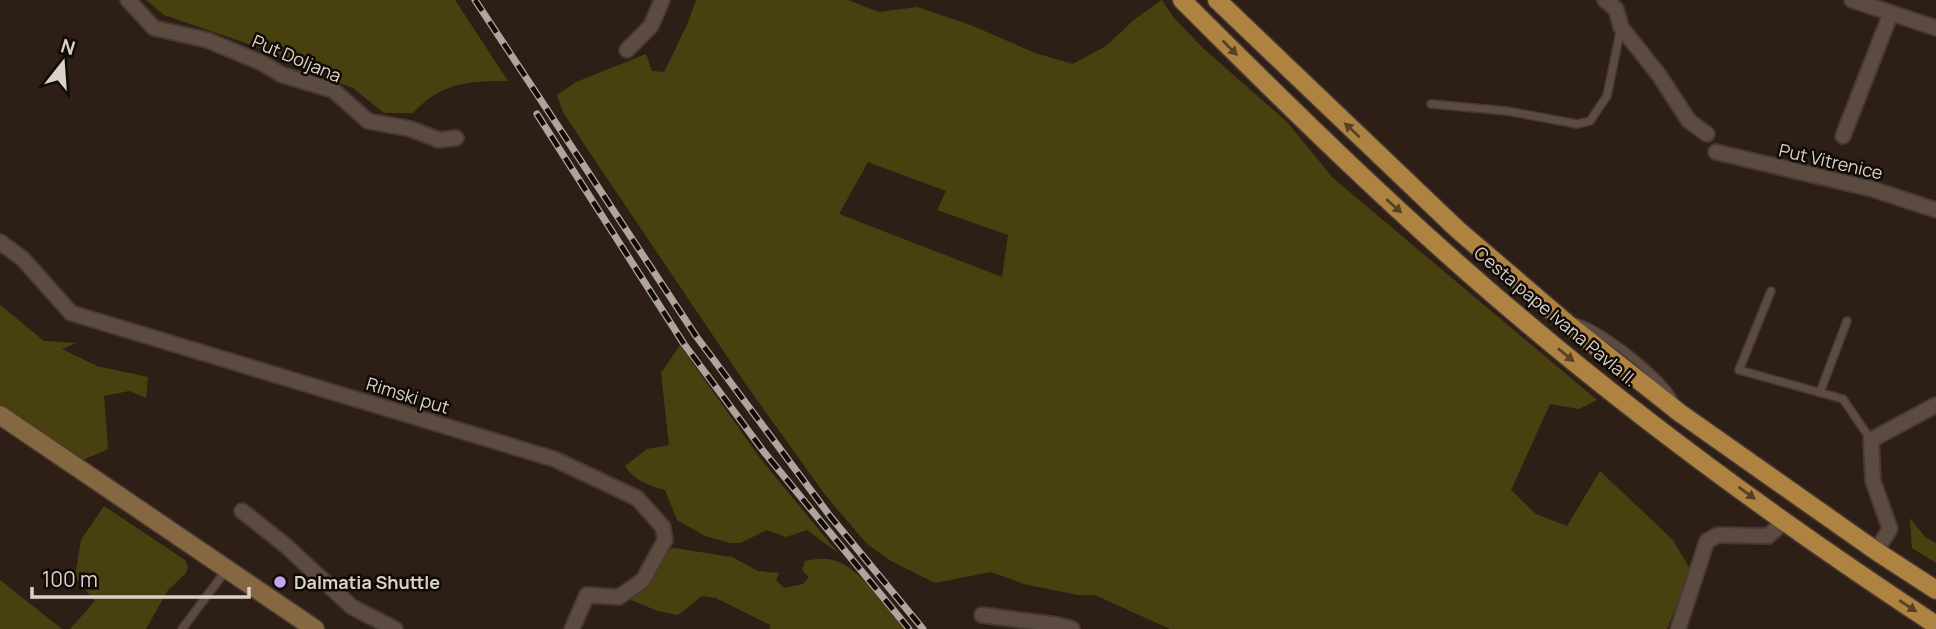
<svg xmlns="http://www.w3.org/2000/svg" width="1936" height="629" font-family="Manrope,sans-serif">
<rect width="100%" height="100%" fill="#2e1f16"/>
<g fill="#494010" fill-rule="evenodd">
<path d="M 146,0 L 455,0 L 508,81 C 468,81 442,82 413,113 L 384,113 L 353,88 L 287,63 L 266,50 L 164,15 Z"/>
<path d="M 696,0 L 848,0 L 879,12 L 917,7 L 973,26 L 1035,53 L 1073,64 L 1106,46 L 1135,19 L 1162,0 L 1174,18 L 1204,49 L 1287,122 L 1333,178 L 1597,400 L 1579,409 L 1550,404 L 1511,490 L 1536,514 L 1567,526 L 1600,471 L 1673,540 L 1691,571 L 1667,629 L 1170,629 L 1095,595 L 1078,595 L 1024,584 L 991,572 L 935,583 L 891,561 L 867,544 L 826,496 L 747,386 L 590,153 L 563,112 L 557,95 L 576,82 L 646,54 L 652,71 L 664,72 L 687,25 ZM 868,162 L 946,191 L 937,210 L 1008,235 L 1002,277 L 839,214 Z"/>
<polygon points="0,305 44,341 76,343 62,349 97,366 148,377 146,398 129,391 104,396 108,449 83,460 0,405"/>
<path d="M 680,345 L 760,458 L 838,553 L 807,530 L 786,537 L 767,530 L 740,543 L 729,543 L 705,536 L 677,520 L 665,490 C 650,486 633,480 625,466 L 647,449 L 669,445 L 661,373 Z"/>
<polygon points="104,506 185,560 188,567 186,573 168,590 146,629 70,629 95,601 75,577 81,540"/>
<polygon points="1910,518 1925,537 1936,543 1936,563 1912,548"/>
<path d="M 674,548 L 732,557 L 758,571 L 779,573 L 776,580 L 784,588 L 803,584 L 809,577 L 802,570 L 805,561 C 818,558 831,557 843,564 C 862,573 891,612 905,629 L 770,629 L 770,625 L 716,598 L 702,596 L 678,615 L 658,611 L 628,599 L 652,580 L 666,550 Z"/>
<polygon points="0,580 62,629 0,629"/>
</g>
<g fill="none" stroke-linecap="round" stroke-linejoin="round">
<g stroke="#453932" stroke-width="10">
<g id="lane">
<polyline points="1431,104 1507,111 1577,124 1590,121 1607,96 1621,27"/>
<polyline points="1771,291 1739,370 1843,399 1871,440"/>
<path d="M 1575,322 C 1600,328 1665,379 1675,403"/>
<polyline points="1820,392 1847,321"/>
<polyline points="182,629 227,569"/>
</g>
</g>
<g stroke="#453932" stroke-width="18">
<g id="street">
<polyline points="128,0 154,28 207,40 262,63 282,75 333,90 368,121 411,129 439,140 456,138"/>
<polyline points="1605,0 1616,9 1621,27 1659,75 1689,121 1707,134"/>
<polyline points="1852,0 1936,28"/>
<polyline points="627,50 651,26 662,0"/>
<polyline points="1843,136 1891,13"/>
<polyline points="1716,152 1872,189 1936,210"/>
<polyline points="0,242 23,259 71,313 554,459 637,498 663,527 665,540 643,580 619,597 587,595 572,629"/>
<polyline points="242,511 285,545 352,607 395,629"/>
<polyline points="1876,551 1890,529 1873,481 1871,440 1936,405"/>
<polyline points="982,615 1058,625 1072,629"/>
<polyline points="1678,629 1707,541 1718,535 1768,536 1785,521"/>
</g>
</g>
<g stroke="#453932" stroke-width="21">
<polyline id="secondary" points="0,415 315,629"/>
</g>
<g stroke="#453932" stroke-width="21">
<g id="primary">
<path d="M 1182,0 C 1292,110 1403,219 1522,319 C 1653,430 1793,531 1936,625"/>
<polyline points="1217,0 1458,230 1569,325 1680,413 1876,551 1936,590"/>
</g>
</g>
<use href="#lane" stroke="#5c4b40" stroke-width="7"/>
<use href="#street" stroke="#5c4b40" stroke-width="14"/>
<use href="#secondary" stroke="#856741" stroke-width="18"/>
<use href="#primary" stroke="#ae8342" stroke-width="18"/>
<g stroke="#b0a59e" stroke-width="7">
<g id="rail">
<polyline points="475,0 696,336 830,516 923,629"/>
<polyline points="537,114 684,344 764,452 909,629"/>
</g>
</g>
<use href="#rail" stroke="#110b07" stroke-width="4.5" stroke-dasharray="13" stroke-linecap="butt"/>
</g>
<defs><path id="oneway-solid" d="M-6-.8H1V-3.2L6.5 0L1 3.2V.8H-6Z" transform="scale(1.75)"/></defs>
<g fill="#584122">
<use href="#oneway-solid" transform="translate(1230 48) rotate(45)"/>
<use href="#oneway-solid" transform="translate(1352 130) rotate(-137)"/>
<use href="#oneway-solid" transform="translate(1394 206) rotate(42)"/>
<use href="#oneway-solid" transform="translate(1566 355) rotate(39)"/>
<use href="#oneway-solid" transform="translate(1747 493) rotate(36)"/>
<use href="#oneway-solid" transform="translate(1908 606) rotate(33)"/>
</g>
<circle fill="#c6a6f0" stroke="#110b07" stroke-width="2.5" cx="280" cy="582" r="7"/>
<g text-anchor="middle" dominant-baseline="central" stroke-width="5" stroke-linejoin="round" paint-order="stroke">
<g font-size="18" fill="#dbd1cb" stroke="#110b07">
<text transform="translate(297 58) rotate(23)">Put Doljana</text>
<text transform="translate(1831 161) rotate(13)">Put Vitrenice</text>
<text transform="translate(1556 316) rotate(40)">Cesta pape Ivana Pavla II.</text>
<text transform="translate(408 395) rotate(17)">Rimski put</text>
</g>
<g font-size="18" font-weight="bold" fill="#dbd1cb" stroke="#110b07" text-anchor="start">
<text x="294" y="582">Dalmatia Shuttle</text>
</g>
</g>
<g transform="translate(63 63) rotate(17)" stroke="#110b07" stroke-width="5" paint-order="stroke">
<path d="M0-5L12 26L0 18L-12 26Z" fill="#dbd1cb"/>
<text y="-10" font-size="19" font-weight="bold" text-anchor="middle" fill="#dbd1cb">N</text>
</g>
<path d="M32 587v10h217v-10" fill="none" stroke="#dbd1cb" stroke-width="3.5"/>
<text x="42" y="587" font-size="21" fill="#dbd1cb" stroke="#110b07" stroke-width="5" paint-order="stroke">100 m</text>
</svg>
